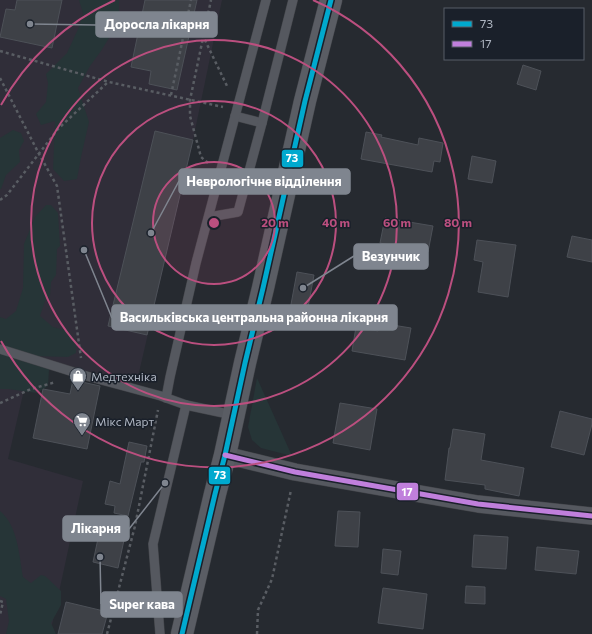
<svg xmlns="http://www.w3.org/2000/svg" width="592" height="634" font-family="Commissioner,sans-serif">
<rect width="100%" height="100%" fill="#262a30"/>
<polygon fill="#302e39" points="0,0 222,0 193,140 137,381 31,360 8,459 83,481 50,634 0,634"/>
<g fill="#263537">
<polygon points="79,0 119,0 119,13 109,38 101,51 90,66 78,88 89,122 81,157 77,179 64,181 53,169 55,121 41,125 36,114 46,102 48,83 46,74 67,53 79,27 83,13"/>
<polygon points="13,130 21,133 24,141 19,150 20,162 6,175 1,189 0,189 0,138"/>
<polygon points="46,205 51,205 58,213 60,246 57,249 56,275 51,282 50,296 45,301 40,316 53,327 68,331 76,342 76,353 68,357 32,356 35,365 49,369 48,386 37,393 8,389 0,389 0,317 6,319 16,311 23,288 24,244 35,217"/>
<polygon points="257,378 292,456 261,448 252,440 248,427"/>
<path d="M 0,511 C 18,526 19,555 23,577 L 31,583 L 41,575 L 45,576 L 61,591 L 61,605 L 51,623 L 56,634 L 6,634 L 9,621 L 6,599 L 0,596 Z"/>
</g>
<g fill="#3e4147" stroke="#4d5158">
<polygon points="17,0 62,0 52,48 0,37 6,9 15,10"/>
<polygon points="145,0 197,0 177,90 149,84 151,71 131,67"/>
<polygon points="523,65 541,71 536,90 517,84"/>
<polygon points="155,131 193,140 147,335 108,326"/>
<polygon points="366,132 382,135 381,137 418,145 419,138 443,143 440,162 434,161 432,172 361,159"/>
<polygon points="472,156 496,161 492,183 468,179"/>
<polygon points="385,218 433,226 428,252 380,243"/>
<polygon points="572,236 592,240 592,262 567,257"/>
<polygon points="477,240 516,245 508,297 478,292 483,262 474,260"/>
<polygon points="297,272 314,275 304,329 287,326"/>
<polygon points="380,323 411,328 405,360 352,351 356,327 378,331"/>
<polygon points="73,380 100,386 87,449 33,438 43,389 70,394"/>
<polygon points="340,403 377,409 370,450 333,443"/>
<polygon points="560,411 592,419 592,424 584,455 551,447"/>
<polygon points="453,429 485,434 481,460 524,468 519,496 485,489 485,485 445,480 449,448 450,448"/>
<polygon points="129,442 147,446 144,462 141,462 128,516 114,513 115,506 105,504 110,481 120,484"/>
<polygon points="338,511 360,512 358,547 335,546"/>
<polygon points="99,534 124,540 118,568 93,562"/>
<polygon points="474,535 508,537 506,569 472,567"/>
<polygon points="537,547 579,551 576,574 535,570"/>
<polygon points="383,549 401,551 398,575 381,573"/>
<polygon points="466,586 485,587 485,604 465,603"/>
<polygon points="383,588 427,594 423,629 378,623"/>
<polygon points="66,602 108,612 102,634 58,634"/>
</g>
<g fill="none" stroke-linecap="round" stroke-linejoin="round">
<g stroke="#424449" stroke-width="10">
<g id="service">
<polyline points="235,116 262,123"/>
<polyline points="209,217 238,212 262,123 293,0"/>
<polyline points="0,349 83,375 161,396 186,405 233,415"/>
<polyline points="166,398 170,377 196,263 266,0"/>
<polyline points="160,634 153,544 186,405"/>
</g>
</g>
<g stroke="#424449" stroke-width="18">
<polyline id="minor" points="225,455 295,472 478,504 592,516"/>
</g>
<g stroke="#424449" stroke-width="23">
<polyline id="secondary" points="182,634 215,494 225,455 245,363 263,288 305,101 331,0"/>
</g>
<g stroke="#595d63" stroke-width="2.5" stroke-dasharray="3 3" stroke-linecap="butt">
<polyline points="188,15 203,36 227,86"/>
<polyline points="0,51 109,82 223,107"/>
<polyline points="0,78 39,154 57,186 81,358"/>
<polyline points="171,95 191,0"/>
<polyline points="208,163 201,157 190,116 190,100 211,0"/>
<polyline points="0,200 7,195 58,129 108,82"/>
<polyline points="0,403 31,389 56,382"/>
<polyline points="0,601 3,602 0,615"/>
<polyline points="107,634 135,526 158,410"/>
<polyline points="257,634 258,610 272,579 291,490"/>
</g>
<use href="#service" stroke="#55585f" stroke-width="9"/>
<use href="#minor" stroke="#55585f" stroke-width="17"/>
<use href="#secondary" stroke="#5a5d64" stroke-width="22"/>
<g stroke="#1a202a" stroke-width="8">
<polyline id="bus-1" points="182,634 215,494 225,455 245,363 263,288 305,101 331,0"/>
</g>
<g stroke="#1a202a" stroke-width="8">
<polyline id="bus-2" points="225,455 295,472 478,504 592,516"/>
</g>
<use href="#bus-1" stroke="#00a9ce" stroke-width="5"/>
<use href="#bus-2" stroke="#c07fdc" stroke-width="5"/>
</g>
<circle cx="214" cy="223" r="61" fill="#bb4f7f" fill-opacity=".12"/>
<g fill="none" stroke="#bb4f7f" stroke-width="2">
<circle cx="214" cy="223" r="61"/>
<circle cx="214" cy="223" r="122"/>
<circle cx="214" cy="223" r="183"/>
<path d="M1 105A244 244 0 0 1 115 0M313 0A244 244 0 1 1 1 341"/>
</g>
<defs>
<g id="shop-pin" transform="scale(0.9)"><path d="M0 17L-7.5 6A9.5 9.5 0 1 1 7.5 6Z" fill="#7f858f" stroke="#1a202a"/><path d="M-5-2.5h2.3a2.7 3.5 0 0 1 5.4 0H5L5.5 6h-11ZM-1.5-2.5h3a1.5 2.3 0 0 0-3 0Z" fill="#fff"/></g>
<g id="supermarket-pin" transform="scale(0.9)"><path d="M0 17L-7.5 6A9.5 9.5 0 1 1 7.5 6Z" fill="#7f858f" stroke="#1a202a"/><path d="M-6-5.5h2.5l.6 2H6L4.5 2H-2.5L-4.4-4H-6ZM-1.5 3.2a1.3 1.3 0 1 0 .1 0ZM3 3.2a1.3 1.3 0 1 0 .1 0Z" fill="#fff"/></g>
</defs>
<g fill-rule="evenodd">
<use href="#shop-pin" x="78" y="376"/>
<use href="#supermarket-pin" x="82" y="421"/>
</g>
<g text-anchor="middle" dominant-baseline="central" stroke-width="3" stroke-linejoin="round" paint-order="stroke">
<g font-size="12" fill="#afb6c2" stroke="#1a202a" text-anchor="start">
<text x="91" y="376">Медтехніка</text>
<text x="95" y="421">Мікс Март</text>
</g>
</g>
<circle cx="214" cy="223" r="6" fill="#bb4f7f" stroke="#1a202a" stroke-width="2"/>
<g font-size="12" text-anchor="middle" font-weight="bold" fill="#bb4f7f" stroke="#1a202a" stroke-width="3" stroke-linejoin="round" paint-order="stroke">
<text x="275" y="227">20 m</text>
<text x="336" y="227">40 m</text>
<text x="397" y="227">60 m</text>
<text x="458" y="227">80 m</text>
</g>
<path fill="none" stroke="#7f858f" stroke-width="1.5" d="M30 24L96 25M151 233L179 181M303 288L354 256M84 250L112 318M165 483L129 529M100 557L101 604"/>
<g fill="#7f858f" stroke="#1a202a" stroke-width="1.5">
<circle cx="30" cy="24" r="4"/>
<circle cx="151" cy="233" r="4"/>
<circle cx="303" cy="288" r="4"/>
<circle cx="84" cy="250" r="4"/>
<circle cx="165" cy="483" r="4"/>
<circle cx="100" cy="557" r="4"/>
</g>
<g fill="#7f858f" stroke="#7f858f" stroke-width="1.5">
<rect x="96" y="12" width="121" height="25" rx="4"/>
<rect x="179" y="169" width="171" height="25" rx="4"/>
<rect x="354" y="244" width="74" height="25" rx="4"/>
<rect x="112" y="305" width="285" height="25" rx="4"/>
<rect x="63" y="516" width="66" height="25" rx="4"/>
<rect x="101" y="592" width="81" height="25" rx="4"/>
</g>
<g font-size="13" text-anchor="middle" font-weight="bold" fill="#fff">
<text x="157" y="29">Доросла лікарня</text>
<text x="264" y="186">Неврологічне відділення</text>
<text x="391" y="261">Везунчик</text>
<text x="254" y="322">Васильківська центральна районна лікарня</text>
<text x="96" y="533">Лікарня</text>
<text x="142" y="609">Super кава</text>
</g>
<g stroke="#1a202a" stroke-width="1.5">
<rect x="281" y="149" width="23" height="19" rx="4" fill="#00a9ce"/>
<rect x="208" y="466" width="23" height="19" rx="4" fill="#00a9ce"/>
<rect x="396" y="482" width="23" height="19" rx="4" fill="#c07fdc"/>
</g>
<g font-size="11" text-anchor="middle" font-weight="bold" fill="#fff">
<text x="292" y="162">73</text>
<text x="220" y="479">73</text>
<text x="407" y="496">17</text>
</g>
<rect x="444" y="8" width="140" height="52" fill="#1a202a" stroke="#565c67"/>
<rect x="452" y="21" width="20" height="6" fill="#00a9ce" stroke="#565c67"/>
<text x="480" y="28" font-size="12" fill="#afb6c2">73</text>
<rect x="452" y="41" width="20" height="6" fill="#c07fdc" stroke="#565c67"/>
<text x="480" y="48" font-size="12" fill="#afb6c2">17</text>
</svg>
